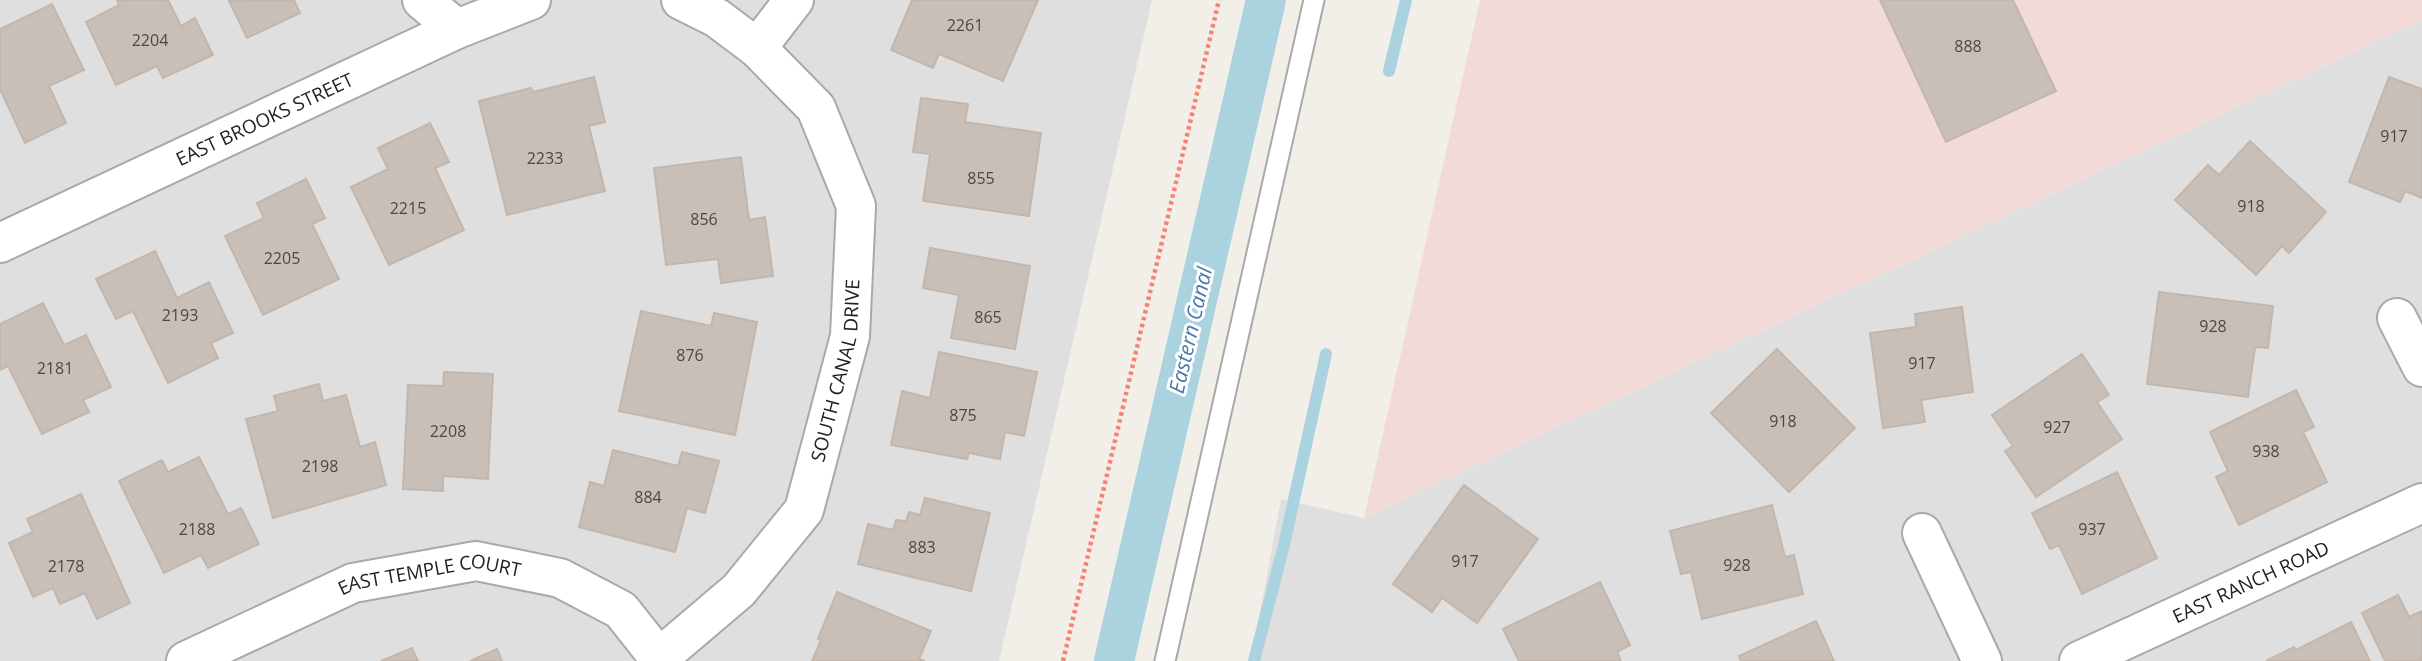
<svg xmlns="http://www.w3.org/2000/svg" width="2422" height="661" font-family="'Open Sans',sans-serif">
<rect width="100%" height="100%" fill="#f2efe9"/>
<g fill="#e0dfdf">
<polygon points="0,0 1152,0 999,661 0,661"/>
<polygon points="2422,20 2422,661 1251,661 1281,499 1364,518"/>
</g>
<polygon fill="#f2dad9" points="1480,0 2422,0 2422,20 1364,518"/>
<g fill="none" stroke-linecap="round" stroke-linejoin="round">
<g stroke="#aad3df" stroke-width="12">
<polyline points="1389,71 1406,0"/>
<polyline points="1254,661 1284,545 1326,354"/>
</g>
<polyline stroke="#aad3df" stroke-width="40" points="1114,661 1266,0"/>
</g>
<g fill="#c7bfb8" stroke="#c4b6ab" stroke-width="2">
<polygon points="117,0 168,0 181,26 195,18 213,55 163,78 157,66 116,85 86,22 119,5"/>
<polygon points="294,0 300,13 247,38 229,1"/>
<polygon points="912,0 1038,0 1003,81 939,54 933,68 891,50"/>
<polygon points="1880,0 2013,0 2056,91 1946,142"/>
<polygon points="52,4 84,70 49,86 66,123 25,143 0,89 0,29"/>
<polygon points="594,77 605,122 589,126 605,191 507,215 479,101 531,88 533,92"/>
<polygon points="2389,77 2422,89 2422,198 2405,191 2400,202 2349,182"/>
<polygon points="921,98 968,104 965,122 1041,133 1029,216 923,201 930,154 913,152"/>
<polygon points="430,123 449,162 435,168 464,230 389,265 351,187 388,169 378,148"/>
<polygon points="2250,141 2326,212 2289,253 2282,246 2256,275 2175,200 2208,165 2219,175"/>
<polygon points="741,157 749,220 765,217 773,276 721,283 718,259 666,265 654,168"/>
<polygon points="306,179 325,218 312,224 339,279 263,315 225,236 264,218 257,203"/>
<polygon points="930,248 1030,266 1015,349 951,338 959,295 923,288"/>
<polygon points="155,251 177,298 209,282 233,333 211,343 218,358 168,383 133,311 116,319 96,279"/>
<polygon points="2159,292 2273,306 2268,348 2255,347 2248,397 2147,384"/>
<polygon points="43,303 64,345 86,335 111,387 83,400 89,412 42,434 8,366 0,370 0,324"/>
<polygon points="1962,307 1973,392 1921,400 1925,422 1883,428 1870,333 1916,327 1915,314"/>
<polygon points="641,311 711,326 714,313 757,322 735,435 619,411"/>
<polygon points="1777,349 1855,428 1789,492 1711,413"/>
<polygon points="939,352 1037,372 1024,436 1005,432 1000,459 969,453 967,459 891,445 902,391 930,398"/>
<polygon points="2082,354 2109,395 2097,402 2122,439 2036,497 2005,451 2013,446 1992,415"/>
<polygon points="444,372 493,374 488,479 443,476 443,491 403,489 408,385 443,386"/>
<polygon points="319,384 323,401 346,395 360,447 375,442 386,485 273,518 246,419 278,411 274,396"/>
<polygon points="2296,390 2314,427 2303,432 2327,482 2239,525 2216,477 2228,471 2210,432"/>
<polygon points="613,450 678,466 682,452 719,461 705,513 687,508 675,552 579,527 590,482 604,486"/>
<polygon points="199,457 228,514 241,508 259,544 208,568 201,555 164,573 119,481 162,460 168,472"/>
<polygon points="2117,472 2157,558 2082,594 2059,545 2050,549 2032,513"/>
<polygon points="1464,485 1538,539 1477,623 1442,598 1432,612 1393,584"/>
<polygon points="81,494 130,603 97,619 85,593 60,604 53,588 33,597 9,543 33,532 27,519"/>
<polygon points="925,498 990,513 971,591 858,564 868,524 893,530 896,520 906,521 909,512 920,515"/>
<polygon points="1772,505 1785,557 1794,555 1803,594 1702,619 1691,572 1681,574 1670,531"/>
<polygon points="1600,582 1630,645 1617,652 1621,661 1519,661 1503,629"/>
<polygon points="837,592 931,631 919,659 925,661 812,661 821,640 818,639"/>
<polygon points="2398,595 2409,617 2422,611 2422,661 2385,661 2362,613"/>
<polygon points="1816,621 1834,661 1741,661 1739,656"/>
<polygon points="2351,622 2370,661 2266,661 2294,647 2296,650"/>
<polygon points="412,648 418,661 381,661"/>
<polygon points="497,649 502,661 470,661"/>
</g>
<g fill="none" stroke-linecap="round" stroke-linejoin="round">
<g stroke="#a9a9a9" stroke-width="23">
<polyline id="lane" points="1165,661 1314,0"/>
</g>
<g stroke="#a9a9a9" stroke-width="42">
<g id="street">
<polyline points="422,0 457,29"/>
<polyline points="757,48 794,0"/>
<path id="s1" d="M 0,243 L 457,29 L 531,0"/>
<polyline points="2397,318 2422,367"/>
<polyline points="1922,533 1982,661"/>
<path id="s2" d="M 186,661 L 353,583 L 476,561 L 560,578 L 621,610 L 659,658"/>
<path id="s3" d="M 660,661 L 659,658 L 739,590 L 804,510 L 850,336 L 856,206 L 816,108 L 757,48 L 717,18 L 681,0"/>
<path id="s4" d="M 2079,661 L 2422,503"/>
</g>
</g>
<polyline stroke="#fa8072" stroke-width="4.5" stroke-dasharray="3.5 3.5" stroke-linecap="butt" points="1063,661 1219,0"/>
<use href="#lane" stroke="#fff" stroke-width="19"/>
<use href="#street" stroke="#fff" stroke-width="38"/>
</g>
<g text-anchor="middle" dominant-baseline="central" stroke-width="6" stroke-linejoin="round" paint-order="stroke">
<g font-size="16" fill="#4b4948">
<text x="965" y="25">2261</text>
<text x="150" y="40">2204</text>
<text x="1968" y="46">888</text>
<text x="2394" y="136">917</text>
<text x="545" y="158">2233</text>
<text x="981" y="178">855</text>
<text x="2251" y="206">918</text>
<text x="408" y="208">2215</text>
<text x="704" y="219">856</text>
<text x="282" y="258">2205</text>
<text x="180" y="315">2193</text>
<text x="988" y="317">865</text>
<text x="2213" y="326">928</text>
<text x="690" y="355">876</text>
<text x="1922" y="363">917</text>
<text x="55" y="368">2181</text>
<text x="963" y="415">875</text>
<text x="1783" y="421">918</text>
<text x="2057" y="427">927</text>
<text x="448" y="431">2208</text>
<text x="2266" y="451">938</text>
<text x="320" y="466">2198</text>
<text x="648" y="497">884</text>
<text x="197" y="529">2188</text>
<text x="2092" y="529">937</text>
<text x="922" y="547">883</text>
<text x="1465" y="561">917</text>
<text x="1737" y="565">928</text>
<text x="66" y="566">2178</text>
</g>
<g font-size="19" fill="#222" stroke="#fff">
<text stroke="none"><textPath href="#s1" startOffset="292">EAST BROOKS STREET</textPath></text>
<text stroke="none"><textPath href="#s3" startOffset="355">SOUTH CANAL DRIVE</textPath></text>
<text stroke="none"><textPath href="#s4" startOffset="189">EAST RANCH ROAD</textPath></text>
<text stroke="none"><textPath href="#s2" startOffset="262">EAST TEMPLE COURT</textPath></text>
</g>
<g font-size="21" font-style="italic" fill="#4a7aab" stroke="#fff">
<text transform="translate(1190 330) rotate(-77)">Eastern Canal</text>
</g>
</g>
</svg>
